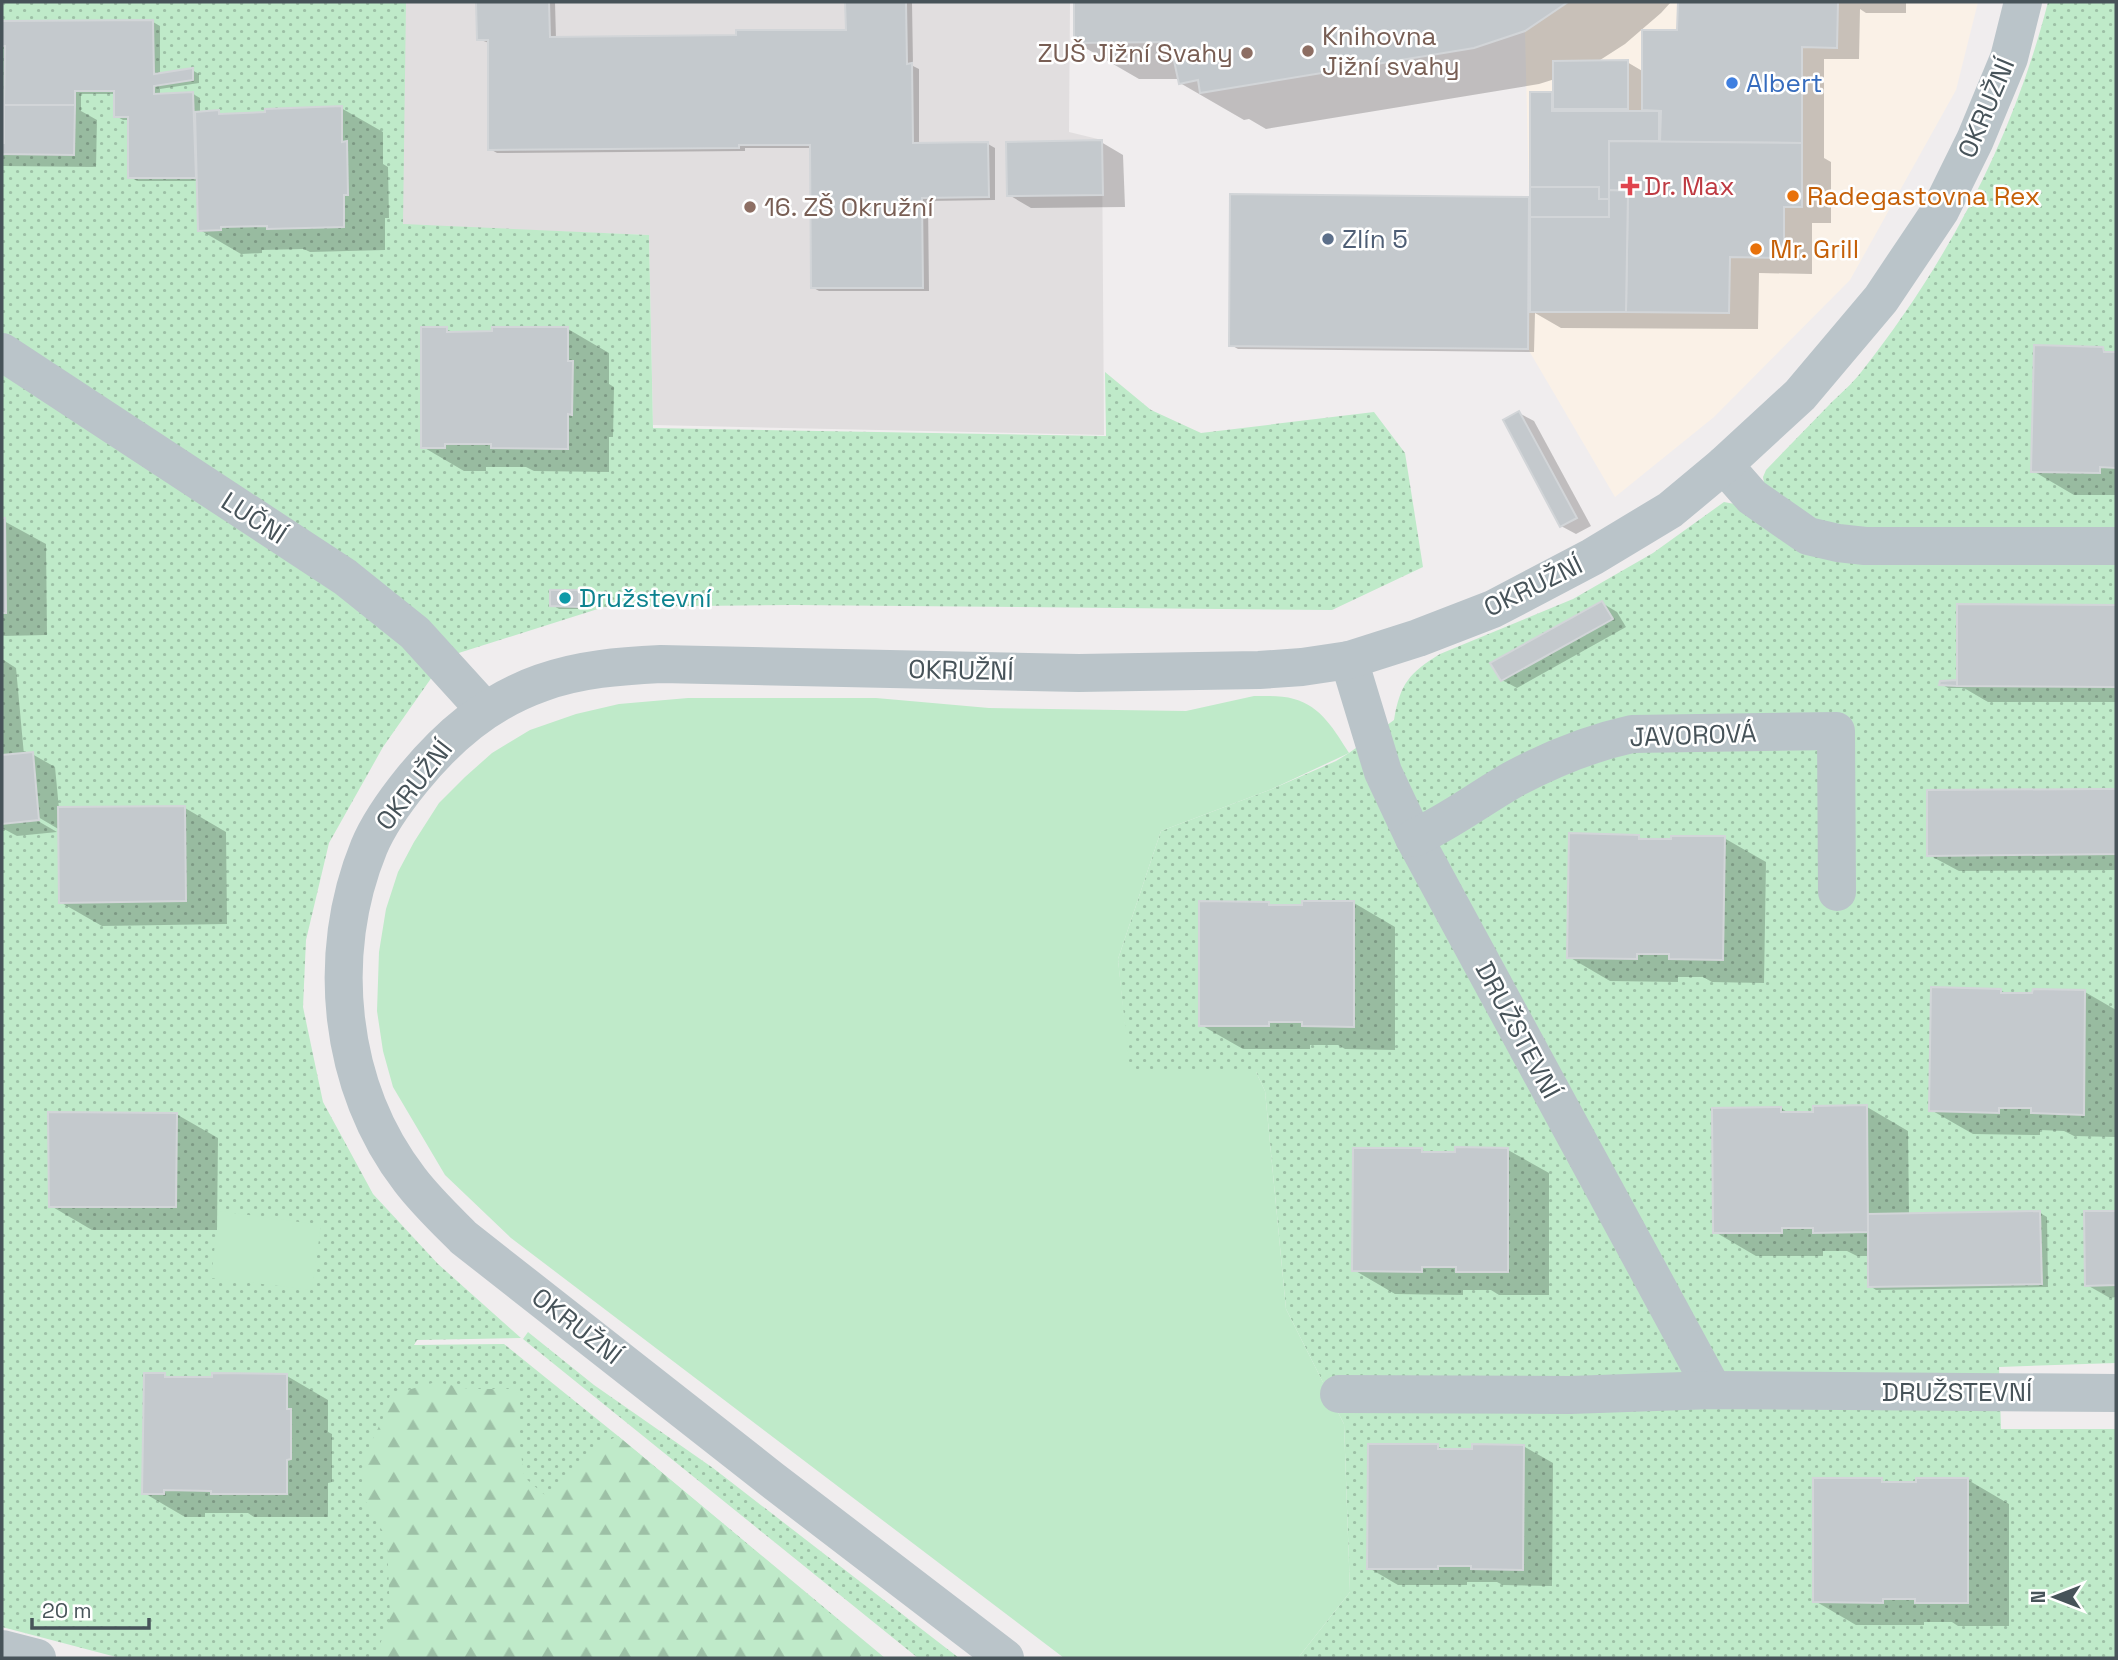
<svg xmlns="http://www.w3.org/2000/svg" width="2118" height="1660" font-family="'Space Grotesk',sans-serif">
<defs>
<pattern id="grass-dots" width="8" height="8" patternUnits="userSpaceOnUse" patternTransform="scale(1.75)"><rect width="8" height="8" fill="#bfeac9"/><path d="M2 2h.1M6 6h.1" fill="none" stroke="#9dc0a6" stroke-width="1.8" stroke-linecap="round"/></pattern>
<pattern id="forest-firs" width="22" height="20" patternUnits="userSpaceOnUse" patternTransform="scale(1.75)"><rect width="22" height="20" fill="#bfeac9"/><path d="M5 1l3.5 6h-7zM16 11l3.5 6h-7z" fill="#9dc0a6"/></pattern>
</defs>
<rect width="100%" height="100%" fill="#f0edee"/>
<polygon fill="#faf1e7" points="1565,2 1978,2 1956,90 1850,280 1714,417 1615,497 1528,349 1529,197 1525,31"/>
<polygon fill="#e1dedf" points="403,2 1070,2 1069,132 1102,140 1104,435 653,425 649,235 396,225"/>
<g fill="url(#grass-dots)">
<polygon points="2,2 406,2 403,224 649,235 653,428 1106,436 1105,372 1151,410 1201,433 1374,412 1405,453 1423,567 1332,610 793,605 604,607 446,657 383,747 329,843 306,940 303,1007 323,1102 373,1194 438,1264 521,1338 417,1340 414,1345 504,1344 618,1436 885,1658 120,1658 2,1627"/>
<path d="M 2048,2 L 2116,2 L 2116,1363 L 1999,1367 L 2001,1429 L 2116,1429 L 2116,1658 L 1298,1658 L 1350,1592 L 1344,1424 L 1286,1309 L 1265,1091 L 1256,1072 L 1129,1072 L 1118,959 L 1161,831 L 1272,789 L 1336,761 L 1349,753 L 1394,720 C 1400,684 1409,673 1440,654 L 1573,599 L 1653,553 L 1724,502 L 1740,505 L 1764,483 L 1763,477 L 1766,470 C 1787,448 1808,427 1829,405 C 1840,394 1853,383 1862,371 C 1948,262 2014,136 2048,2 Z"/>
<polygon points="528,1332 594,1385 713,1468 959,1658 918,1658 523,1339"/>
</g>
<polygon fill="url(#forest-firs)" points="436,1382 469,1389 518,1389 520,1445 524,1477 546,1496 607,1441 618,1436 875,1651 856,1658 375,1658 390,1617 387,1539 361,1493 365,1455 383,1418 390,1395"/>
<g fill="#bfeac9">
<path d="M 1254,696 C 1267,696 1282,695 1294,699 C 1321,706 1335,731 1349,753 L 1272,789 L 1161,831 L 1118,959 L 1130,1072 L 1256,1072 L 1265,1091 L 1286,1309 L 1344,1424 L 1350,1592 L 1298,1658 L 1064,1658 L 511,1238 L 445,1175 L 393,1087 L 383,1051 L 377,1011 L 379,952 L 386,909 L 398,872 L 414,842 L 439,803 L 465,777 L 492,753 L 530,730 L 576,714 L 619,704 L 688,698 L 876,698 L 989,708 L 1186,711 Z"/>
<polygon points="219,1211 321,1225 312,1290 211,1278"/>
</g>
<g fill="#0003">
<polygon points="478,2 555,2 556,39 738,37 847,32 847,2 912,2 913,66 919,69 919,144 988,144 995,148 995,200 928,201 929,291 819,291 812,287 812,148 745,148 745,151 497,153 490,149 489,43 478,39"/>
<polygon points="1076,2 1671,2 1661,13 1625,44 1597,62 1627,62 1644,72 1679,32 1680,2 1906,2 1906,13 1866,13 1860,9 1859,59 1824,59 1824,158 1831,162 1831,223 1812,223 1812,274 1759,273 1758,329 1561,328 1535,313 1534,352 1238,349 1231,345 1529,199 1532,200 1531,94 1555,94 1555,79 1539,84 1266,129 1249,119 1244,120 1180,83 1179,79 1139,79 1075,42"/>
<polygon points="2,22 153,22 160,26 160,75 192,70 199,74 199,83 160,89 160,95 193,94 200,98 200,113 218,112 224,115 341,108 383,132 383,164 388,167 389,218 385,218 385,250 310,252 304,249 262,250 262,253 241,254 200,230 198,181 137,181 130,177 130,120 123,120 116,116 116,94 81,94 81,111 97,120 96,167 2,166 2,144 6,144 7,49 2,49"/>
<polygon points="1101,142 1123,155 1125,207 1031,208 1009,195"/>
<polygon points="446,329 455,333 494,333 494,329 568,329 609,353 609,384 614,387 613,437 609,437 609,472 534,471 526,467 486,467 486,471 464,471 423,447"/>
<polygon points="2102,349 2110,354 2116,354 2116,495 2074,495 2033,471"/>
<polygon points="1519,413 1534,421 1591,526 1576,534 1561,526"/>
<polygon points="2,520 46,544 47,635 2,636"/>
<polygon points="552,591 579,592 586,596 585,609 559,609 552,605"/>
<polygon points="1602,603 1617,612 1626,627 1517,688 1502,680"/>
<polygon points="1959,606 2116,606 2116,702 1988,702 1964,688 1948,688 1941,684 1959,682"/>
<polygon points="2,659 16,668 24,755 32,754 55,767 59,809 185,808 226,832 227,924 102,926 60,902 60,830 33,814 31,817 57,832 17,836 2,828"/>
<polygon points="2116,791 2116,870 1959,871 1929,855 1929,792"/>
<polygon points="1638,837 1645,840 1724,838 1766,862 1764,983 1712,982 1703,977 1678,977 1678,982 1610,981 1569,957"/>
<polygon points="1354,903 1395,927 1395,1050 1345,1049 1338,1045 1310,1045 1310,1049 1243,1049 1201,1025 1268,904 1274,907"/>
<polygon points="2001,990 2008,995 2085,992 2116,1010 2116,1137 2074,1136 2064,1131 2040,1130 2040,1135 1973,1134 1931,1110"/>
<polygon points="1867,1107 1908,1131 1909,1215 2040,1213 2047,1217 2048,1287 1876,1290 1870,1286 1870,1256 1857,1256 1847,1251 1823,1251 1823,1256 1756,1256 1715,1232 1781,1108 1790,1114 1815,1113"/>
<polygon points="176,1114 218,1138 217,1230 92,1230 51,1206"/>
<polygon points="1422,1150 1429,1154 1508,1150 1549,1173 1549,1295 1499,1295 1491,1290 1463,1290 1463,1295 1395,1294 1354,1270"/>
<polygon points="2086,1212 2116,1212 2116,1297 2110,1298 2087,1285"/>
<polygon points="164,1375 170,1379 287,1376 328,1400 328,1432 332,1434 332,1482 328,1483 328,1517 254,1517 248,1513 205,1513 205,1517 185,1517 144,1493"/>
<polygon points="1437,1446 1445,1450 1523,1446 1553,1463 1552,1586 1503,1585 1497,1582 1467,1582 1467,1585 1398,1585 1369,1568"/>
<polygon points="1882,1480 1887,1483 1968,1480 2009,1504 2009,1626 1958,1626 1952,1622 1924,1622 1924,1625 1856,1625 1815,1601"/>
</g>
<g fill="#c4c9cd" stroke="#d2d5d8" stroke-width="2">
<polygon points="476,2 549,2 550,37 736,35 736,30 846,30 845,2 906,2 907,64 912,63 913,143 988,142 989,197 922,198 923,288 811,288 810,145 739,145 739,148 488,150 488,40 477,40"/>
<polygon points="1074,2 1568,2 1525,31 1474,48 1200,93 1198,80 1179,84 1170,42 1074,43"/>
<polygon points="1678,2 1838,2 1837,48 1802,47 1802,143 1660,142 1661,111 1642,110 1642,30 1677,30"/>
<polygon points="153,20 154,74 193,68 193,80 154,86 154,94 193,92 196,178 128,178 128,117 114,117 114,91 75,91 75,105 4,105 5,46 2,46 2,21"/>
<polygon points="1628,60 1628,109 1553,109 1553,61"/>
<polygon points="1530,92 1552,92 1552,111 1659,111 1659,141 1609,141 1609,199 1599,199 1599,187 1530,187"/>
<polygon points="4,105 75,105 74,155 2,154 2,143 4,143"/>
<polygon points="342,106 342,142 347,141 348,195 344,195 344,227 267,229 267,226 221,227 221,230 198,231 195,112 219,110 219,114 265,112 265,109"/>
<polygon points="1102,140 1103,195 1007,196 1006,142"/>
<polygon points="1609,141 1802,143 1802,207 1784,207 1784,258 1730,257 1729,313 1626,312 1628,191 1609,190"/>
<polygon points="1530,187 1599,187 1599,199 1609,199 1609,217 1530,217"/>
<polygon points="1609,190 1628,191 1626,312 1530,312 1530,217 1609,217"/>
<polygon points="1230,194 1529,197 1528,349 1229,346"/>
<polygon points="421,327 447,327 447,332 492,331 492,327 568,327 568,361 573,361 572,415 568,414 568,449 491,448 491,444 445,444 445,448 421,448"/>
<polygon points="2034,345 2103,347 2104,352 2116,352 2116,468 2100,467 2100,473 2031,472"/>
<polygon points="1519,411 1577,518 1560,527 1503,420"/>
<polygon points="2,518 5,518 6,613 2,613"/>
<polygon points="550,590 579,590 579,607 550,606"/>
<polygon points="1602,601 1613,619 1501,681 1490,663"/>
<polygon points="1957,604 2116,605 2116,687 1957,686"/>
<polygon points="1957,680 1957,686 1939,685 1940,681"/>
<polygon points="33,752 39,820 2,824 2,755"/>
<polygon points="2096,789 2116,789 2116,854 1927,856 1927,790"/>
<polygon points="185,806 186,901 59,903 58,807"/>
<polygon points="1569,833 1639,835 1639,839 1671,839 1671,836 1725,836 1723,960 1669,959 1669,954 1637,954 1637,959 1567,958"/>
<polygon points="1199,901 1269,902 1269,905 1302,905 1302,901 1354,901 1354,1027 1302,1026 1302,1022 1269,1022 1269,1026 1199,1026"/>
<polygon points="1931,987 2001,989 2001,993 2032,993 2033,989 2085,990 2084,1115 2031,1113 2031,1108 1999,1108 1999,1113 1929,1111"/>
<polygon points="1867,1105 1868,1232 1813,1233 1813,1228 1782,1228 1782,1233 1713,1233 1712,1108 1781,1107 1781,1112 1813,1112 1813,1106"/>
<polygon points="48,1112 177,1113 176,1207 49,1207"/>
<polygon points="1455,1147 1508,1148 1508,1272 1456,1272 1456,1267 1422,1267 1422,1272 1352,1271 1353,1148 1422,1148 1422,1152 1455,1152"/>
<polygon points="2040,1211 2042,1284 1868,1287 1868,1214"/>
<polygon points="2084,1211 2116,1211 2116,1285 2085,1286"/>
<polygon points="144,1373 165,1373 165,1377 212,1377 212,1373 287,1374 287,1409 291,1409 291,1459 287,1460 287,1494 211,1494 211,1491 164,1490 164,1494 142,1494"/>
<polygon points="1368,1444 1438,1444 1438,1449 1472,1449 1472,1444 1524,1445 1523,1570 1471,1569 1471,1566 1438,1566 1438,1569 1367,1569"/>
<polygon points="1813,1478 1882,1478 1882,1482 1916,1482 1916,1478 1968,1478 1968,1603 1915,1603 1915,1599 1883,1599 1883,1603 1813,1602"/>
</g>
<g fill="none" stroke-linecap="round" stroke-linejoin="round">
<g stroke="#bac4c9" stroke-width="38">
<polyline points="2,352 345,577 415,633 485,710"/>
<polyline points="1724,465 1752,497 1808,536 1838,543 1865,546 2116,546"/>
<polyline points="1349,660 1383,772 1414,838 1713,1390"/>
<path d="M 1414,838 C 1449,822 1479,799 1512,780 C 1549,760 1591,743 1632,734 L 1836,731 L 1837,892"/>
<polyline points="1339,1394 1570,1395 1713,1390 2116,1393"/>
<polyline points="2,1649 37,1658"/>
</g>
<path stroke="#bac4c9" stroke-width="38" d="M 1005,1658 L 771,1479 L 464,1238 C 445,1219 426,1201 410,1180 C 338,1087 325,954 369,847 C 379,823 395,801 412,780 C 447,737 487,702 541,683 C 579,669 621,666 661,664 L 1079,673 L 1259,670 L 1302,667 L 1349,660 L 1418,638 L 1493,609 L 1592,557 L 1670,510 L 1724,465 L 1800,395 L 1881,299 L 1940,211 L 1975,140 L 2009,58 L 2023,2"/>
</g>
<g fill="#8d6e63" stroke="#fff" stroke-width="2.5">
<circle cx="1308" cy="51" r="7"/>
<circle cx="1247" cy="53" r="7"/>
<circle cx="750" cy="207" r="7"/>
</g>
<circle fill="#3f7fe0" stroke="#fff" stroke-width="2.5" cx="1732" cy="83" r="7"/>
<path fill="#e0444e" stroke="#fff" stroke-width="2.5" d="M1626.5 175.5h7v7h7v7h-7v7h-7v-7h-7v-7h7z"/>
<g fill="#e8710a" stroke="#fff" stroke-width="2.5">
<circle cx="1793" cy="196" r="7"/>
<circle cx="1756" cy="249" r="7"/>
</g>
<circle fill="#5c6f8a" stroke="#fff" stroke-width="2.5" cx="1328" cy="239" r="7"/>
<circle fill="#0f9aa8" stroke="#fff" stroke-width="2.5" cx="565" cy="598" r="7"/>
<g text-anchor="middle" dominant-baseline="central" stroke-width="5" stroke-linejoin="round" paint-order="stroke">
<g font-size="26" fill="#785e54" stroke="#fff" text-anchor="start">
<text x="1322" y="36">Knihovna<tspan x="1322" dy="30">Jižní svahy</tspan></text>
<text x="1233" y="53" text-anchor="end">ZUŠ Jižní Svahy</text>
<text x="764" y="207">16. ZŠ Okružní</text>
</g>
<g font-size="26" fill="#366cbe" stroke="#fff" text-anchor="start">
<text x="1746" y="83">Albert</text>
</g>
<g font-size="26" fill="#475359" stroke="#fff">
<text transform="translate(1986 108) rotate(-67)">OKRUŽNÍ</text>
<text transform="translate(254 518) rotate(33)">LUČNÍ</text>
<text transform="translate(1533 586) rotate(-26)">OKRUŽNÍ</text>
<text transform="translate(961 670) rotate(1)">OKRUŽNÍ</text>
<text transform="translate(1693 735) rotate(-2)">JAVOROVÁ</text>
<text transform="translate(414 785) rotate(-52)">OKRUŽNÍ</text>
<text transform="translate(1518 1030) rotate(62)">DRUŽSTEVNÍ</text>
<text transform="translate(577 1326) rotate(38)">OKRUŽNÍ</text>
<text x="1957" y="1392">DRUŽSTEVNÍ</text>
</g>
<g font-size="26" fill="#be3a42" stroke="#fff" text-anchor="start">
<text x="1644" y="186">Dr. Max</text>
</g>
<g font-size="26" fill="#c56008" stroke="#fff" text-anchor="start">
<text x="1807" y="196">Radegastovna Rex</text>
<text x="1770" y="249">Mr. Grill</text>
</g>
<g font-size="26" fill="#4e5e75" stroke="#fff" text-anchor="start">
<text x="1342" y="239">Zlín 5</text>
</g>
<g font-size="26" fill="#0d838f" stroke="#fff" text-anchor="start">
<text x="579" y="598">Družstevní</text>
</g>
</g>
<rect width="2118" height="1660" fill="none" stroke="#475359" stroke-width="7"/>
<g transform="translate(2055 1597) rotate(270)" stroke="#ffffff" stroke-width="5" paint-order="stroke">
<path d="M0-5L12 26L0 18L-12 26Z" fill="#475359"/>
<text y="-10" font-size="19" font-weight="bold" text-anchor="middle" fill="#475359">N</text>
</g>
<path d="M32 1618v10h117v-10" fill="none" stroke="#475359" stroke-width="3.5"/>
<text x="42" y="1618" font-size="21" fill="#475359" stroke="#ffffff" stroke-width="5" paint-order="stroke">20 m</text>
</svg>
